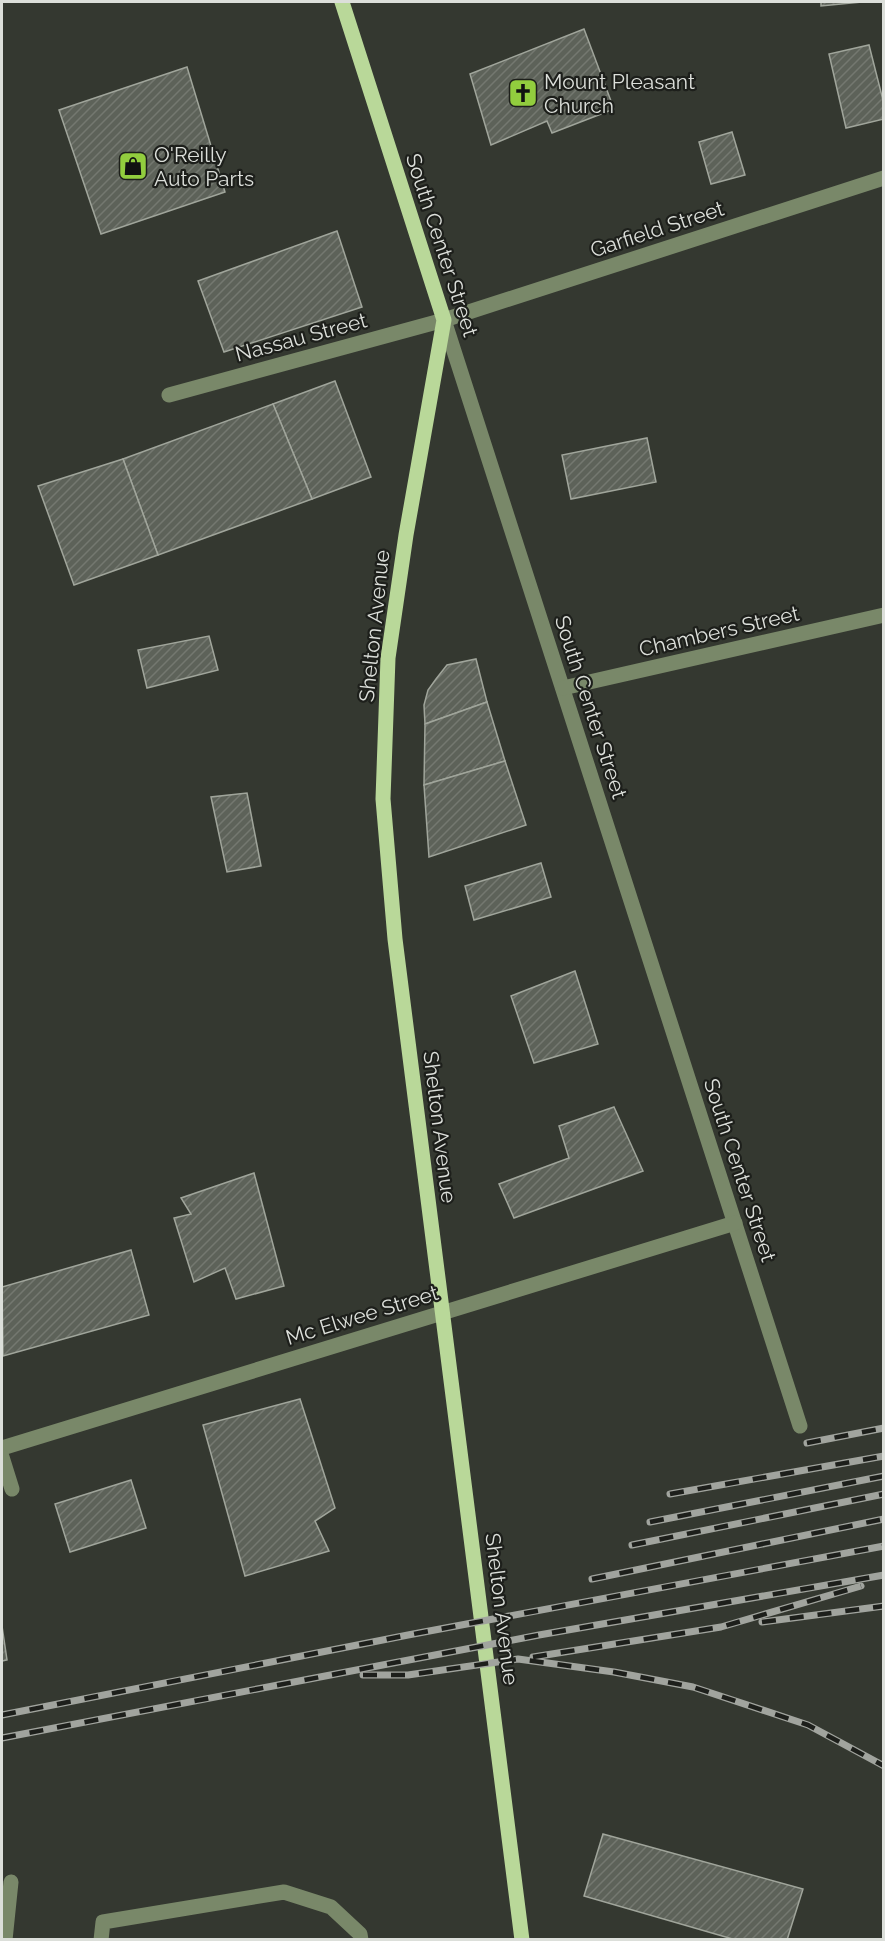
<svg xmlns="http://www.w3.org/2000/svg" width="885" height="1941" font-family="Raleway,sans-serif">
<defs>
<pattern id="building-hatch" width="6" height="6" patternUnits="userSpaceOnUse" patternTransform="scale(1.5)"><rect width="6" height="6" fill="#5d6259"/><path d="M-1 1l2-2M0 6l6-6M5 7l2-2" fill="none" stroke="#747870"/></pattern>
</defs>
<rect width="100%" height="100%" fill="#343830"/>
<g fill="url(#building-hatch)" stroke="#a0a59b" stroke-width="1.5">
<polygon points="821,2 862,2 821,6"/>
<polygon points="584,29 614,109 552,133 547,121 491,145 470,74"/>
<polygon points="869,45 884,104 884,119 846,128 829,54"/>
<polygon points="187,67 225,192 101,234 59,110"/>
<polygon points="732,132 745,175 711,184 699,142"/>
<polygon points="337,231 362,307 224,352 198,281"/>
<polygon points="335,381 371,477 312,499 273,404"/>
<polygon points="273,404 312,499 158,555 123,459"/>
<polygon points="647,438 656,482 571,499 562,455"/>
<polygon points="123,459 158,555 74,585 38,486"/>
<polygon points="209,636 218,670 147,688 138,650"/>
<polygon points="476,659 487,702 425,724 424,705 428,690 436,679 447,665"/>
<polygon points="487,702 505,761 424,785 425,724"/>
<polygon points="505,761 526,825 429,857 424,785"/>
<polygon points="247,793 261,866 227,872 211,797"/>
<polygon points="541,863 551,897 474,920 465,886"/>
<polygon points="575,971 598,1044 534,1063 511,996"/>
<polygon points="614,1107 643,1171 514,1218 499,1184 569,1158 559,1126"/>
<polygon points="254,1173 284,1286 236,1299 225,1268 194,1282 174,1218 191,1214 181,1198"/>
<polygon points="131,1250 149,1315 3,1356 2,1287"/>
<polygon points="300,1399 335,1508 315,1521 329,1551 245,1576 203,1425"/>
<polygon points="131,1480 146,1528 70,1552 55,1504"/>
<polygon points="2,1626 7,1660 2,1661"/>
<polygon points="603,1834 803,1889 787,1940 736,1940 584,1896"/>
</g>
<g fill="none" stroke-linecap="round" stroke-linejoin="round">
<g stroke="#798869" stroke-width="15">
<polyline points="444,320 800,1426"/>
<polyline points="169,395 444,320 884,178"/>
<polyline points="563,688 884,615"/>
<polyline points="2,1448 735,1223"/>
<polyline points="2,1457 12,1489"/>
<polyline points="5,1940 11,1882"/>
<polyline points="101,1940 103,1922 284,1892 331,1907 360,1934 361,1940"/>
</g>
<polyline stroke="#b9d899" stroke-width="15" points="342,2 444,320 406,535 388,658 383,799 395,939 522,1940"/>
<g stroke="#a1a49e" stroke-width="7">
<g id="rail">
<polyline points="807,1443 884,1428"/>
<polyline points="670,1494 884,1456"/>
<polyline points="650,1522 884,1476"/>
<polyline points="632,1545 884,1494"/>
<polyline points="592,1579 884,1519"/>
<polyline points="762,1622 884,1606"/>
<polyline points="533,1657 721,1627 861,1586"/>
<polyline points="363,1675 408,1675 518,1659 614,1672 693,1687 808,1725 884,1766"/>
<polyline points="2,1715 408,1635 884,1546"/>
<polyline points="2,1738 539,1635 884,1575"/>
</g>
</g>
<use href="#rail" stroke="#1d1f1b" stroke-width="4.5" stroke-dasharray="14" stroke-linecap="butt"/>
</g>
<defs>
<g id="church-square" transform="scale(1.5)"><rect x="-9" y="-9" width="18" height="18" rx="4" fill="#92cd3e" stroke="#1d1f1b"/><path d="M-1.2-6h2.4v3.5h3.3v2.4h-3.3V6h-2.4V-.1h-3.3v-2.4h3.3Z" fill="#111"/></g>
<g id="shop-square" transform="scale(1.5)"><rect x="-9" y="-9" width="18" height="18" rx="4" fill="#92cd3e" stroke="#1d1f1b"/><path d="M-5-2.5h2.3a2.7 3.5 0 0 1 5.4 0H5L5.5 6h-11ZM-1.5-2.5h3a1.5 2.3 0 0 0-3 0Z" fill="#111"/></g>
</defs>
<g fill-rule="evenodd">
<use href="#church-square" x="523" y="93"/>
<use href="#shop-square" x="133" y="166"/>
</g>
<g text-anchor="middle" dominant-baseline="central" stroke-width="4.5" stroke-linejoin="round" paint-order="stroke">
<g font-size="21" fill="#dcdfda" stroke="#1d1f1b" text-anchor="start">
<text x="544" y="81">Mount Pleasant<tspan x="544" dy="24">Church</tspan></text>
<text x="154" y="154">O'Reilly<tspan x="154" dy="24">Auto Parts</tspan></text>
</g>
<g font-size="21" fill="#dcdfda" stroke="#1d1f1b">
<text transform="translate(657 229) rotate(-18)">Garfield Street</text>
<text transform="translate(442 245) rotate(72)">South Center Street</text>
<text transform="translate(301 337) rotate(-15)">Nassau Street</text>
<text transform="translate(374 626) rotate(-84)">Shelton Avenue</text>
<text transform="translate(719 631) rotate(-13)">Chambers Street</text>
<text transform="translate(591 707) rotate(72)">South Center Street</text>
<text transform="translate(440 1127) rotate(83)">Shelton Avenue</text>
<text transform="translate(740 1170) rotate(72)">South Center Street</text>
<text transform="translate(362 1315) rotate(-17)">Mc Elwee Street</text>
<text transform="translate(502 1609) rotate(83)">Shelton Avenue</text>
</g>
</g>
<rect width="885" height="1941" fill="none" stroke="#dcdfda" stroke-width="6"/>
</svg>
